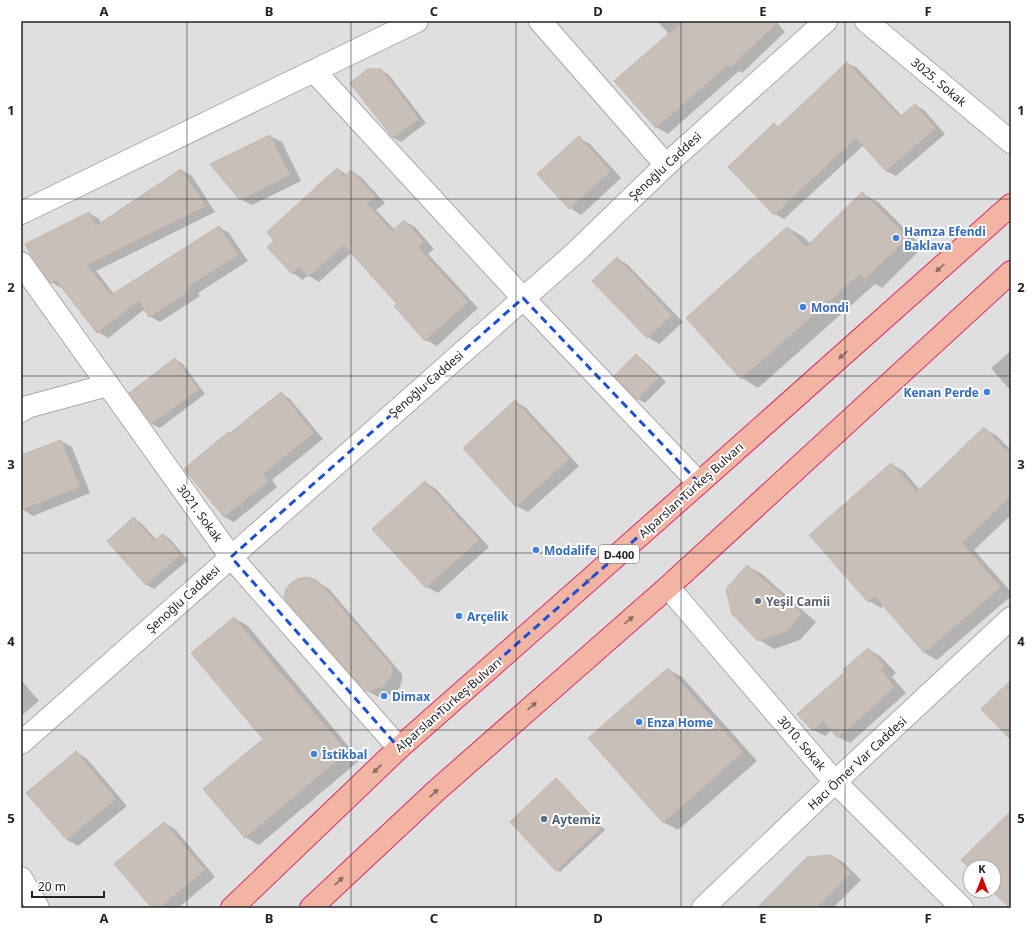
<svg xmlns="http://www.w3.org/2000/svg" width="1032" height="929" font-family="'Noto Sans',sans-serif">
<rect width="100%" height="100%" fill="#f2efe9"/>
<path fill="#e0dfdf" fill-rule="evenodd" d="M 21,21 L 1011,21 L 1011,908 L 21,908 ZM 970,867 L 994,867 L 994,891 L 970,891 Z"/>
<g fill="#0003">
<polygon points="657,21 776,21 785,32 742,73 739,71 668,134 656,127 669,34"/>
<polygon points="847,63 857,68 902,116 915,105 924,110 945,134 896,176 886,171 864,145 784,219 775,214 774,124 779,127"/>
<polygon points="381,70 389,75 426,123 401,142 394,138 352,83"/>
<polygon points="270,136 282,142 301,181 252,205 240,199"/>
<polygon points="579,138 590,144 621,178 581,215 570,208 539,175"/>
<polygon points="338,169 347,175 351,171 361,177 385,203 376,210 395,230 404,221 415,227 434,249 428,254 478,308 437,346 426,340 398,304 352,252 319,282 308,275 303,280 293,273"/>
<polygon points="181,170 192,176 215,212 96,271 114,294 219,227 229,233 248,261 198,293 200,296 160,322 149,316 145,309 108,338 98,332 63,287 61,288 51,282 89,213 99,219 101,223"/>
<polygon points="862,193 878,202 923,247 882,288 875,284 758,388 742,378 788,228 804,237 810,244"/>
<polygon points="617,258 628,265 683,322 659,344 648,337 594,281"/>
<polygon points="1011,351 1011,391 991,368"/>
<polygon points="636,355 643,360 666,382 645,403 638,399"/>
<polygon points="175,359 183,364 205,394 160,428 152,424"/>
<polygon points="281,393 290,399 323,439 272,480 277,487 234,522 224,517 230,434"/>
<polygon points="515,401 526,408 579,466 528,512 517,506"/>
<polygon points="984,428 997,436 1011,450 1011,515 974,550 1011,592 1011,596 937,660 925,653 884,605 881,608 869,601 891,464 904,471 920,490"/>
<polygon points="61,441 72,447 90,493 33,516 21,508 21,456"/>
<polygon points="425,482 436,489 489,547 438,593 427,587"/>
<polygon points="134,519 141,523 157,540 163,535 170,539 188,560 154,589 147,585 108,541"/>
<polygon points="747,566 762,574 816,622 800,640 774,649 759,640"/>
<polygon points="318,582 329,589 402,674 402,680 400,687 396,692 383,697 378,697 366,690"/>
<polygon points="234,618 248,626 360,760 259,845 245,837 264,739"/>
<polygon points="868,649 880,656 896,673 892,677 906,693 850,743 839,737 832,730 825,736 813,730"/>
<polygon points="668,669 682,677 757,761 678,830 663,822"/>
<polygon points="21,680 39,701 21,716"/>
<polygon points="76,752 87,759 127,806 78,846 67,840"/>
<polygon points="556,780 560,782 605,830 560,872 557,870"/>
<polygon points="164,823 175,829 215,877 178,908 153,908"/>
<polygon points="832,856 843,862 861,880 833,908 759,908"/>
</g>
<g fill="#c7bfb8" stroke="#c4b6ab">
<polygon points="683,21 779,21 730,68 728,65 656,128 614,81"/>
<polygon points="847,62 900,117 915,104 936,128 886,171 856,138 774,215 728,167 774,123 778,127"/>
<polygon points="368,69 381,69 419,119 393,138 350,83"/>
<polygon points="270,135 290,175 240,200 210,164"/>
<polygon points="579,136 611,171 569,209 537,174"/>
<polygon points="337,168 344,176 351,170 375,196 367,204 392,231 404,220 424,242 418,247 468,302 425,341 394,306 397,304 344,245 308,277 299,267 292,274 267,247 274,241 267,232"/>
<polygon points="181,169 206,206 87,265 111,295 219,226 238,255 188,287 190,291 149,317 139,301 97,333 56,280 50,283 31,255 25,244 89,212 96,226"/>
<polygon points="862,192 908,238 865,279 860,274 741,379 686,318 787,227 806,247"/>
<polygon points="617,257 672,315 647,338 592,281"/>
<polygon points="636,354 659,378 637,400 614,376"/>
<polygon points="175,358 199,389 152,424 129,393"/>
<polygon points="281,392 314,433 263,474 269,481 224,517 184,469 228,432 230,433"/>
<polygon points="515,400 569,459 516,507 463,448"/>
<polygon points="984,427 1011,455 1011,496 962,543 1001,587 924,653 875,596 868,602 809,535 891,463 917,492"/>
<polygon points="61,440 80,487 21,510 21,455"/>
<polygon points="425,481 479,540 426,588 372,529"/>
<polygon points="134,517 154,541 163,534 181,555 146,585 107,541"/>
<polygon points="747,565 802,613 786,632 758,641 732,614 726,589"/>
<polygon points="304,577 311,578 318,581 392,666 392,674 389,680 384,686 371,691 365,691 284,598 286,589 291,583 297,579"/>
<polygon points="234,617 347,752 245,838 203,789 263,739 191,653"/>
<polygon points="868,648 885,666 881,670 895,687 838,738 823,721 813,731 797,714 845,672 843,670"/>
<polygon points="668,668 743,752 663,823 588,738"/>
<polygon points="1011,680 1011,740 981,709"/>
<polygon points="76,751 116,799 67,840 26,793"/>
<polygon points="556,778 602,827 556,871 510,822"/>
<polygon points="1011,811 1011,908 1010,908 992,891 994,891 994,867 970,867 970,869 961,860"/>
<polygon points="164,822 205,870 159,908 152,908 114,864"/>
<polygon points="832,855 851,873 816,908 757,908 807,857"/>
</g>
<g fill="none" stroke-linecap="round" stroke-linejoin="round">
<g stroke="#a9a9a9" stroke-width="24">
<g id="minor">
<polyline points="540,21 666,165"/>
<polyline points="866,21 1011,142"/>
<polyline points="314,71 523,298 699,483"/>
<polyline points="21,213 417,21"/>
<polyline points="21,263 231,557 399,748"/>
<polyline points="21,411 27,407 108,385"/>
<polyline points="668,587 835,782 962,908"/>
</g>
</g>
<g stroke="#a9a9a9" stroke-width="24">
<g id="tertiary">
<polyline points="21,743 575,253 666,165 826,21"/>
<polyline points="21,878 38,908"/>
<polyline points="703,908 835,782 1011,618"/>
</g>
</g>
<g stroke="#dc2a67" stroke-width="24">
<g id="trunk">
<polyline points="232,908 399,748 699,483 1011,205"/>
<polyline points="311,908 437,790 668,587 1011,272"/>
</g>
</g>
<use href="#minor" stroke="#fff" stroke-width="22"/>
<use href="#tertiary" stroke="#fff" stroke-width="22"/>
<use href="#trunk" stroke="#f2b4a3" stroke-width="22"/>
</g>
<defs><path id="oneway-solid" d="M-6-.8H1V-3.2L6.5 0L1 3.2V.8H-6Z"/></defs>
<g fill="#8a6b62">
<use href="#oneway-solid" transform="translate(940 268) rotate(138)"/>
<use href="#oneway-solid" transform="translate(843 355) rotate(138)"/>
<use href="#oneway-solid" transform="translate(589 580) rotate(139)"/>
<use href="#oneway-solid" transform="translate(629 620) rotate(-41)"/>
<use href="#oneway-solid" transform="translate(532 706) rotate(-41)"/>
<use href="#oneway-solid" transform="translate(377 769) rotate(136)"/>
<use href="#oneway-solid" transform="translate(434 793) rotate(-43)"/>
<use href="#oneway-solid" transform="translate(339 881) rotate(-43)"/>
</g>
<path fill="none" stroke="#1d4ed8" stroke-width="3" stroke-dasharray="8 5" stroke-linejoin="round" d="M 523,298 L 699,483 L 399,748 L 231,557 Z"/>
<path fill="none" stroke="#222" stroke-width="1" stroke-opacity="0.55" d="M 187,21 L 187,908M 351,21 L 351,908M 516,21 L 516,908M 681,21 L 681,908M 845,21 L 845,908M 21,199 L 1011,199M 21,376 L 1011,376M 21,553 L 1011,553M 21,730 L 1011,730"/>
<g fill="#3f7fe0" stroke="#fff" stroke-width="1.5">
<circle cx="896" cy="238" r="4"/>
<circle cx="803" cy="307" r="4"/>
<circle cx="987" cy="392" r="4"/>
<circle cx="536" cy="550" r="4"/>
<circle cx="459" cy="616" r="4"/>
<circle cx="384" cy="696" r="4"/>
<circle cx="639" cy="722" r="4"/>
<circle cx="314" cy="754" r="4"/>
</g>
<circle fill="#6b7280" stroke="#fff" stroke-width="1.5" cx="758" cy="601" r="4"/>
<circle fill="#5c6f8a" stroke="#fff" stroke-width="1.5" cx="544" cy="819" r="4"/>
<g text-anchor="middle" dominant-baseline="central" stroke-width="4" stroke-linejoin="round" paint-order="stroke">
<rect fill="#fff" stroke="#646464" stroke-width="1" x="599" y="545" width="40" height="18" rx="3"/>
<g font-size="11" font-weight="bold" fill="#222">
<text x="619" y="554">D-400</text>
</g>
<g font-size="12" fill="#222" stroke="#fff">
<text transform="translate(939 82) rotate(40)">3025. Sokak</text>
<text transform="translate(665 166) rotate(-43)">Şenoğlu Caddesi</text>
<text transform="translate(426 384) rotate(-41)">Şenoğlu Caddesi</text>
<text transform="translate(691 490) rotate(-42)">Alparslan Türkeş Bulvarı</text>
<text transform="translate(200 513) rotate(54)">3021. Sokak</text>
<text transform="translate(183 599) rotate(-42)">Şenoğlu Caddesi</text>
<text transform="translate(448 705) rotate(-41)">Alparslan Türkeş Bulvarı</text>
<text transform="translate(802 743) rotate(50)">3010. Sokak</text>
<text transform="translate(857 763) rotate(-43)">Hacı Ömer Var Caddesi</text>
</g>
<g font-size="12" font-weight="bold" fill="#366cbe" stroke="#fff" text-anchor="start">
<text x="904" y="231">Hamza Efendi<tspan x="904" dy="14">Baklava</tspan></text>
<text x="811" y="307">Mondi</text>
<text x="979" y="392" text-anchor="end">Kenan Perde</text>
<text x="544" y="550">Modalife</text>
<text x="467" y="616">Arçelik</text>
<text x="392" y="696">Dimax</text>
<text x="647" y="722">Enza Home</text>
<text x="322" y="754">İstikbal</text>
</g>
<g font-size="12" font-weight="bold" fill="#5b616d" stroke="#fff" text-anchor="start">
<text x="766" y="601">Yeşil Camii</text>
</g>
<g font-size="12" font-weight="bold" fill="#4e5e75" stroke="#fff" text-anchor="start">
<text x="552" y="819">Aytemiz</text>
</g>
</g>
<rect width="1032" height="929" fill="none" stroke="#ffffff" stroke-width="44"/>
<g transform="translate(982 879)"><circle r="19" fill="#ffffff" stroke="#a7a7a7"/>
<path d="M0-3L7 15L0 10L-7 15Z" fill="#d40000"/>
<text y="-6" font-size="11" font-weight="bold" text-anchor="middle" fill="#222222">K</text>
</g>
<path d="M32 891v6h72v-6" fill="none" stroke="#222222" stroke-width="2"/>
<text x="38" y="891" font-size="12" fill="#222222" stroke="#ffffff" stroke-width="3" paint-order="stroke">20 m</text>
<rect x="22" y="22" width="988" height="885" fill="none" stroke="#222" stroke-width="1.5"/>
<g font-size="13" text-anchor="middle" font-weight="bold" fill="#222">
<text x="104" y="16">A</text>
<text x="269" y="16">B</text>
<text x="434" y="16">C</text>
<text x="598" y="16">D</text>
<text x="763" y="16">E</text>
<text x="928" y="16">F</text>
<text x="11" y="115">1</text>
<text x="1021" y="115">1</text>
<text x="11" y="292">2</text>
<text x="1021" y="292">2</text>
<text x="11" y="469">3</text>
<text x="1021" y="469">3</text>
<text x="11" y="646">4</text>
<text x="1021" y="646">4</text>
<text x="11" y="823">5</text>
<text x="1021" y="823">5</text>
<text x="104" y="923">A</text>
<text x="269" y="923">B</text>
<text x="434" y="923">C</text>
<text x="598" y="923">D</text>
<text x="763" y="923">E</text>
<text x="928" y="923">F</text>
</g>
</svg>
